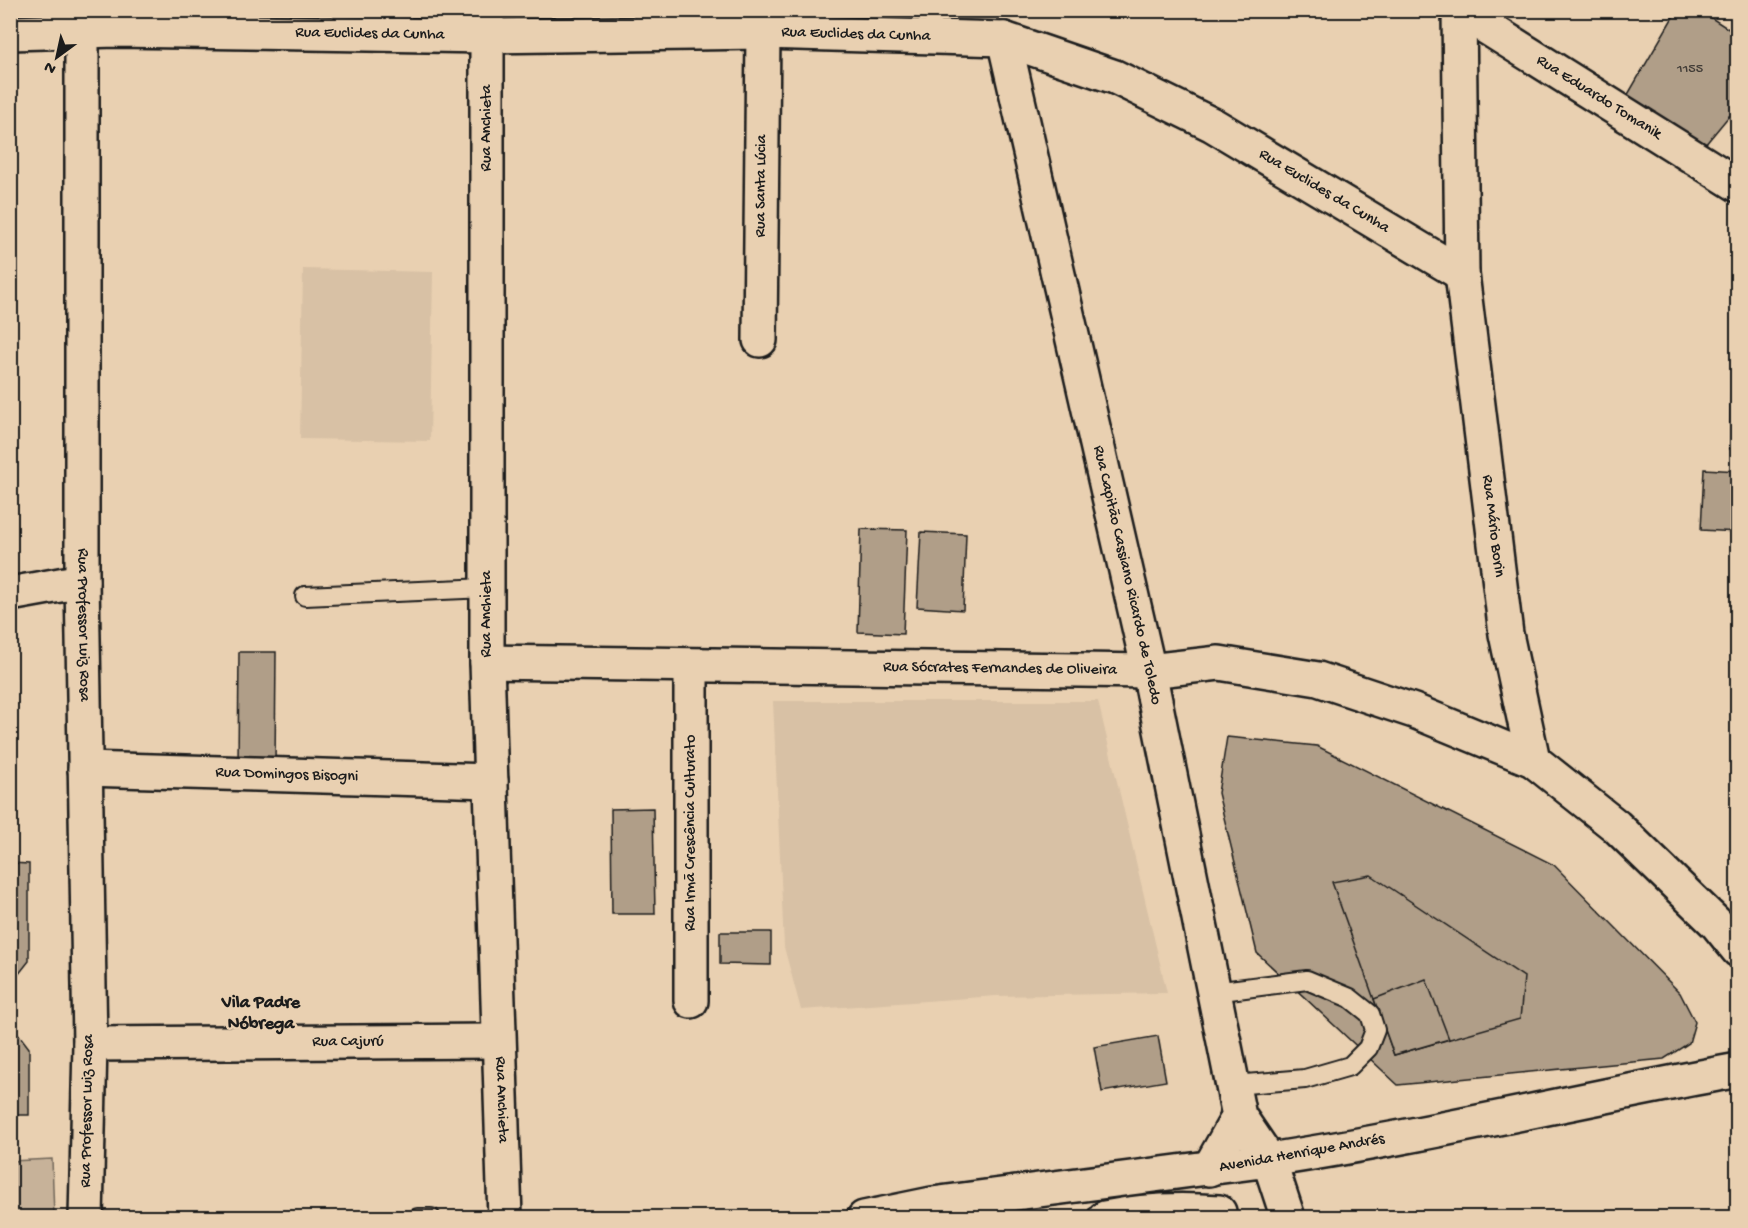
<svg xmlns="http://www.w3.org/2000/svg" width="1748" height="1228" font-family="'Gochi Hand',sans-serif">
<rect width="100%" height="100%" fill="#e9d0b1"/>
<filter id="ink" filterUnits="userSpaceOnUse"><feTurbulence type="fractalNoise" baseFrequency=".0167" numOctaves="2"/><feDisplacementMap in="SourceGraphic" scale="12" xChannelSelector="R" yChannelSelector="G"/><feConvolveMatrix kernelMatrix="1 2 1 2 8 2 1 2 1" color-interpolation-filters="sRGB"/></filter>
<g filter="url(#ink)">
<g fill="#d8c1a5">
<polygon points="303,269 433,272 430,441 300,439"/>
<polygon points="773,701 1098,701 1167,993 996,996 801,1010 784,947"/>
</g>
<polygon fill="#c7b299" stroke="#72675a" stroke-width="1.5" points="52,1159 54,1217 11,1217 11,1161"/>
<g fill="#b09e88" stroke="#1c1c1c" stroke-width="1.5">
<polygon points="1677,10 1699,10 1738,35 1738,142 1729,116 1700,151 1623,103"/>
<polygon points="1731,372 1738,373 1738,449 1730,449"/>
<polygon points="1704,469 1738,471 1738,532 1701,530"/>
<polygon points="861,529 907,530 903,634 858,632"/>
<polygon points="921,532 966,534 963,610 917,607"/>
<polygon points="239,652 276,652 275,766 238,766"/>
<polygon points="1227,737 1317,746 1554,865 1680,993 1695,1022 1689,1043 1664,1059 1398,1085 1257,953 1218,793"/>
<polygon points="653,808 655,914 612,914 611,809"/>
<polygon points="10,863 29,864 29,961 10,985"/>
<polygon points="1371,875 1524,977 1520,1019 1394,1055 1332,882"/>
<polygon points="720,932 771,932 771,965 720,964"/>
<polygon points="1426,979 1449,1039 1394,1055 1374,999"/>
<polygon points="10,1023 29,1048 29,1115 10,1115"/>
<polygon points="1158,1036 1166,1081 1102,1092 1094,1047"/>
</g>
<g fill="none" stroke-linecap="round" stroke-linejoin="round">
<g stroke="#1c1c1c" stroke-width="22">
<g id="service">
<polyline points="305,596 487,588"/>
<polyline points="1214,992 1307,980 1350,998 1370,1014 1375,1030 1368,1048 1350,1066 1305,1079 1233,1085"/>
<polyline points="418,1218 431,1218"/>
</g>
</g>
<g stroke="#1c1c1c" stroke-width="38">
<g id="minor">
<path id="s1" d="M 1459,10 L 1462,274 L 1506,634 L 1533,760"/>
<path id="s2" d="M 10,33 L 117,30 L 487,36 L 763,32 L 1004,39 L 1115,77 L 1213,125 L 1462,274"/>
<path id="s3" d="M 1004,39 L 1149,671 L 1239,1116 L 1269,1160 C 1426,1136 1581,1099 1738,1070"/>
<path id="s4" d="M 760,340 L 763,32"/>
<polyline points="10,594 82,581"/>
<path id="s5" d="M 487,662 L 1149,671 L 1219,663 L 1318,679 L 1414,711 L 1533,760 L 1616,826 L 1717,924 L 1738,950"/>
<polyline points="691,666 691,1001"/>
<path id="s6" d="M 85,769 L 491,781"/>
<path id="s7" d="M 90,1044 L 497,1041"/>
<polyline points="1209,1169 1239,1116"/>
</g>
</g>
<g stroke="#1c1c1c" stroke-width="38">
<g id="tertiary">
<path id="s8" d="M 1459,10 L 1738,185"/>
</g>
</g>
<g stroke="#1c1c1c" stroke-width="38">
<g id="secondary">
<path id="s9" d="M 82,10 L 82,581 L 90,1044 L 86,1218"/>
<path id="s10" d="M 487,10 L 487,662 L 505,1218"/>
</g>
</g>
<g stroke="#1c1c1c" stroke-width="38">
<g id="primary">
<polyline points="864,1218 932,1204 1269,1160 1288,1218"/>
<path d="M 1105,1218 C 1143,1210 1180,1209 1219,1212"/>
</g>
</g>
<use href="#service" stroke="#e9d0b1" stroke-width="18"/>
<use href="#minor" stroke="#e9d0b1" stroke-width="33"/>
<use href="#tertiary" stroke="#e9d0b1" stroke-width="33"/>
<use href="#secondary" stroke="#e9d0b1" stroke-width="33"/>
<use href="#primary" stroke="#e9d0b1" stroke-width="33"/>
</g>
</g>
<g text-anchor="middle" dominant-baseline="central" stroke-width="5" stroke-linejoin="round" paint-order="stroke">
<g font-size="14" fill="#413c37">
<text x="1690" y="69">1155</text>
</g>
<g font-size="16" fill="#1c1c1c" stroke="#e9d0b1">
<text stroke="none"><textPath href="#s2" startOffset="360">Rua Euclides da Cunha</textPath></text>
<text stroke="none"><textPath href="#s2" startOffset="846">Rua Euclides da Cunha</textPath></text>
<text stroke="none"><textPath href="#s8" startOffset="165">Rua Eduardo Tomanik</textPath></text>
<text transform="translate(487 128) rotate(-90)">Rua Anchieta</text>
<text stroke="none"><textPath href="#s4" startOffset="154">Rua Santa Lúcia</textPath></text>
<text stroke="none"><textPath href="#s2" startOffset="1350">Rua Euclides da Cunha</textPath></text>
<text stroke="none"><textPath href="#s1" startOffset="518">Rua Mário Borin</textPath></text>
<text stroke="none"><textPath href="#s3" startOffset="550">Rua Capitão Cassiano Ricardo de Toledo</textPath></text>
<text transform="translate(487 614) rotate(-90)">Rua Anchieta</text>
<text stroke="none"><textPath href="#s9" startOffset="615">Rua Professor Luiz Rosa</textPath></text>
<text stroke="none"><textPath href="#s5" startOffset="513">Rua Sócrates Fernandes de Oliveira</textPath></text>
<text stroke="none"><textPath href="#s6" startOffset="202">Rua Domingos Bisogni</textPath></text>
<text transform="translate(691 833) rotate(-90)">Rua Irmã Crescência Culturato</text>
<text stroke="none"><textPath href="#s7" startOffset="258">Rua Cajurú</textPath></text>
<text stroke="none"><textPath href="#s10" startOffset="1090">Rua Anchieta</textPath></text>
<text transform="translate(88 1111) rotate(-89)">Rua Professor Luiz Rosa</text>
<text transform="translate(1302 1154) rotate(-10)">Avenida Henrique Andrés</text>
</g>
<g font-size="18" font-weight="bold" fill="#1c1c1c" stroke="#e9d0b1">
<text x="261" y="1003">Vila Padre<tspan x="261" dy="21">Nóbrega</tspan></text>
</g>
</g>
<rect width="1748" height="1228" fill="none" stroke="#e9d0b1" stroke-width="36"/>
<rect x="18" y="18" width="1712" height="1192" fill="none" stroke="#1c1c1c" stroke-width="2" filter="url(#ink)"/>
<g transform="translate(57 57) rotate(213)" stroke="#e9d0b1" stroke-width="4.5" paint-order="stroke">
<path d="M0-4.5L10 22L0 15L-10 22Z" fill="#1c1c1c"/>
<text y="-9" font-size="16" font-weight="bold" text-anchor="middle" fill="#1c1c1c">N</text>
</g>
</svg>
